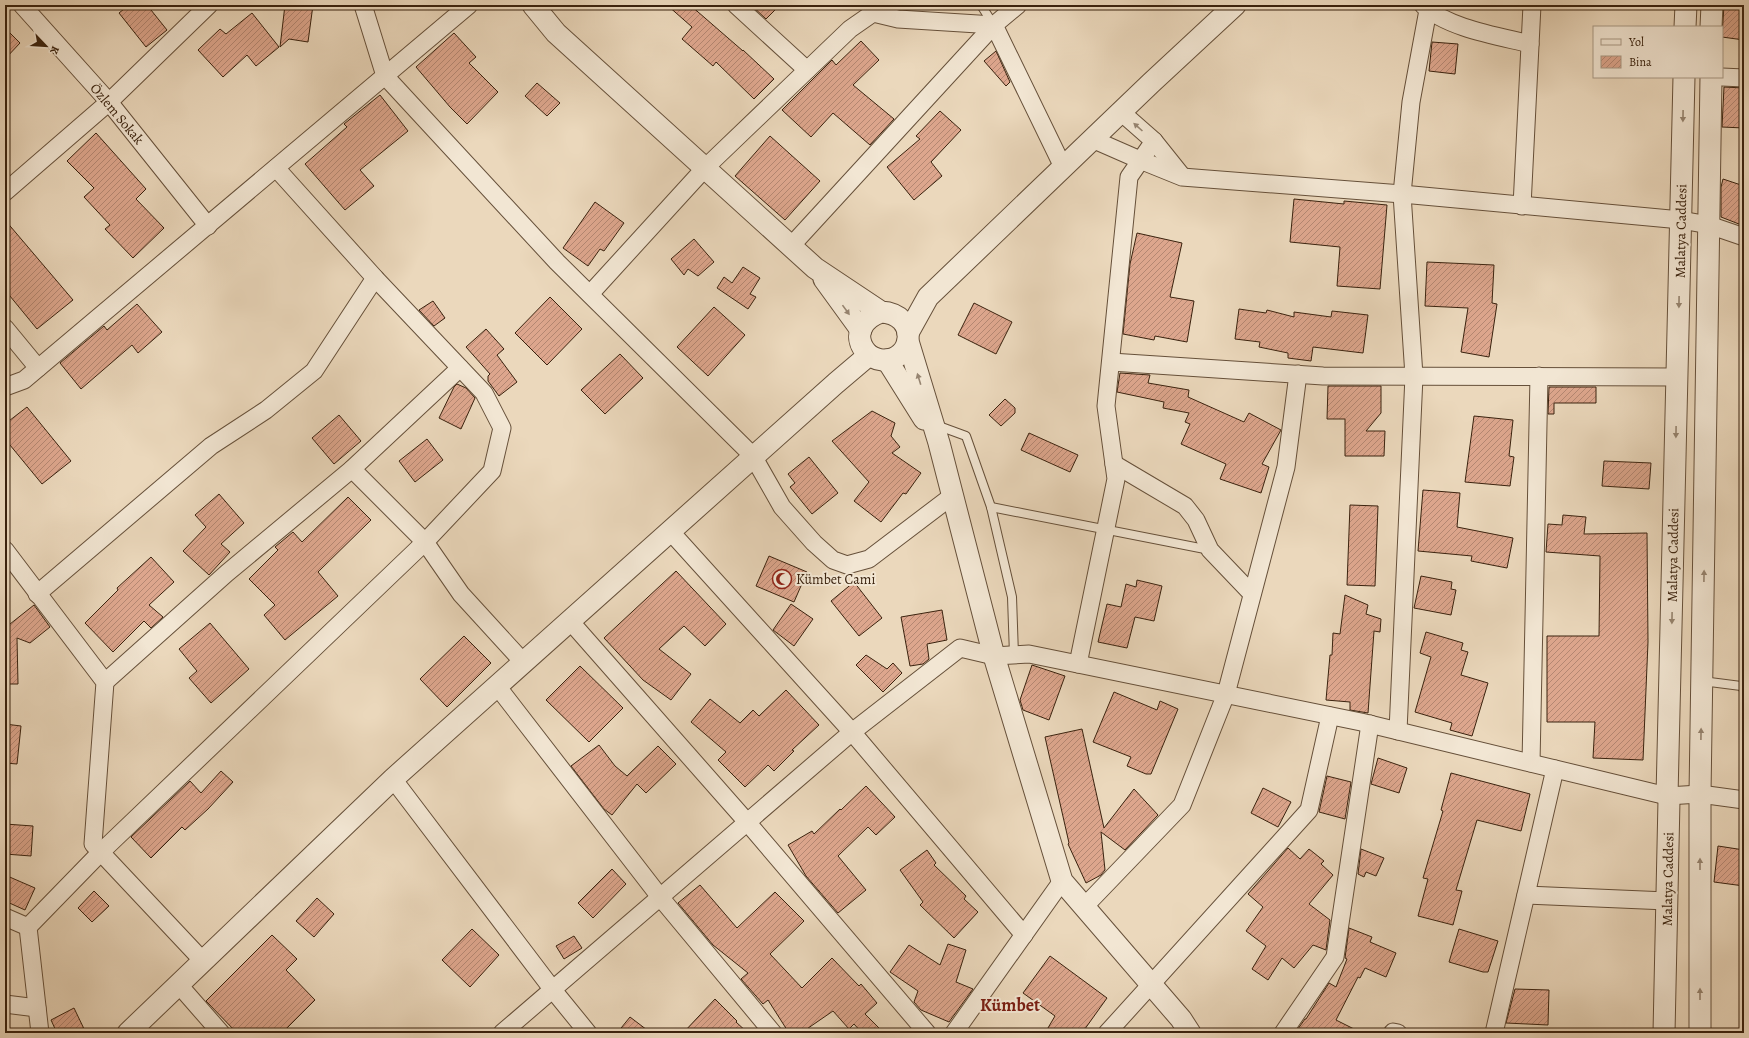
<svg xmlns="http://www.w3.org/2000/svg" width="1749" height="1038" font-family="Alegreya,serif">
<defs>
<pattern id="building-hatch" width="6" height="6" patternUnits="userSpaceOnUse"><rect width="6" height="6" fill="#dda68d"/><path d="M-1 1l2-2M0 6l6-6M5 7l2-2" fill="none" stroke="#b48772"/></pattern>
</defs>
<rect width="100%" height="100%" fill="#ebd8bc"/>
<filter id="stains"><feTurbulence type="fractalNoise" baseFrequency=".005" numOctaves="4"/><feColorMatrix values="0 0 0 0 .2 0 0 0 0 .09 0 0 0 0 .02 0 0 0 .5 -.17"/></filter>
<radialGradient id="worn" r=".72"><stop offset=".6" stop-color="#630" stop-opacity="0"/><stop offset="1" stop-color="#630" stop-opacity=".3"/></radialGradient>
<g fill="url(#building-hatch)" stroke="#3a220e">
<polygon points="129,5 147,5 167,30 146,47 119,13"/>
<polygon points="285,5 313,5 308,42 289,39 280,47"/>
<polygon points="667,5 690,5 743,51 743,50 774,79 754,99 716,62 713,66 682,39 692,27"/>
<polygon points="751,5 780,5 766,19"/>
<polygon points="1724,5 1744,5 1744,40 1722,37"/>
<polygon points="252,13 279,47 256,66 247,55 223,77 198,50 220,29 226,34"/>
<polygon points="5,28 20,43 5,59"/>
<polygon points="454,33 476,57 469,63 498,92 467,124 450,107 416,67"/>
<polygon points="861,41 879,60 853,85 894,119 870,145 833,113 811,137 782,110 832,60 836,65"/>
<polygon points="1432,42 1458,44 1455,74 1429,71"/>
<polygon points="996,51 1010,82 1006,86 984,61"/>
<polygon points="537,83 560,103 547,116 525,96"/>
<polygon points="1724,87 1744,88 1744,128 1722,127"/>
<polygon points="380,95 408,131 360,170 374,186 345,210 305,164 347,127 344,124"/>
<polygon points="940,111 961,130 931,162 942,176 914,200 887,167 920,139 916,136"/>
<polygon points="96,133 146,189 136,199 164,228 133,258 105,229 110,225 84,197 94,188 67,161"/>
<polygon points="770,136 820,181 785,220 735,176"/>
<polygon points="1723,179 1744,186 1744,226 1721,217 1721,187"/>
<polygon points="1294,199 1344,204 1344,201 1387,205 1380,289 1337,286 1340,247 1290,242"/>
<polygon points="595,202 624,223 604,251 600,249 588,266 563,248"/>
<polygon points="5,220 73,300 37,329 5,290"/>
<polygon points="1137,233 1182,243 1170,297 1194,301 1187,342 1155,336 1154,340 1123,334 1130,264"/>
<polygon points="694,239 714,262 698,276 688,269 684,275 671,259"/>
<polygon points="1427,262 1494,265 1492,303 1497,304 1489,357 1461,352 1468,308 1425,306"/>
<polygon points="743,267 760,278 750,294 756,297 748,309 717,288 724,277 732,283"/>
<polygon points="550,297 582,329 547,365 515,333"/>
<polygon points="433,301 445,318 434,326 419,310"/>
<polygon points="974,303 1012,322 996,354 958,335"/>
<polygon points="137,304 162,332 138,353 132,345 81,389 60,363 104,326 107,330"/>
<polygon points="714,307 745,335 708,376 677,347"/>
<polygon points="1239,309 1266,313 1267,310 1294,317 1294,312 1331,317 1332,311 1368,315 1363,353 1313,347 1311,361 1288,358 1288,353 1259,347 1260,342 1235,339"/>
<polygon points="486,329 504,349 497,355 517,382 499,396 488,381 488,376 490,374 466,347"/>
<polygon points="620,354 643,378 605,414 581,390"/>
<polygon points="1120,373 1150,375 1148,383 1189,390 1188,397 1244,422 1249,413 1281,430 1262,464 1269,467 1261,493 1220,479 1226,464 1181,444 1190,424 1185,422 1189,413 1163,408 1164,402 1117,392"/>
<polygon points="457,384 466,388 475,398 461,429 439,418 454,387"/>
<polygon points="1328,386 1381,386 1381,413 1366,431 1385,431 1384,456 1345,456 1345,419 1327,419"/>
<polygon points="1549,387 1596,387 1596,403 1554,403 1554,414 1548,414"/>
<polygon points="1005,399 1015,408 1015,413 1001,426 989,415"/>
<polygon points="27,407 71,461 42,484 5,439 5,424"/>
<polygon points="872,411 895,423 891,436 900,447 892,453 921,473 906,494 903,493 881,522 854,501 869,482 832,441"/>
<polygon points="339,415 361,441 334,464 312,438"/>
<polygon points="1474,416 1513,420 1509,456 1514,457 1510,486 1465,482"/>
<polygon points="1029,433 1078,455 1070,472 1021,450"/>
<polygon points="427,439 443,460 415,482 399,461"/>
<polygon points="809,457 838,493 812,514 790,487 795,483 788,474"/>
<polygon points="1604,461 1651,463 1649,489 1602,486"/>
<polygon points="1423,490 1460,493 1457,527 1513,538 1507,568 1471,561 1472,556 1418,551"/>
<polygon points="219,494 244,523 221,544 230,552 209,575 183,551 206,527 195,515"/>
<polygon points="348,497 371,520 318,572 338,596 285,640 264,615 275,605 249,579 278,550 275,547 293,532 302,542"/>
<polygon points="1350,505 1378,506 1375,586 1347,585"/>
<polygon points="1563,515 1586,517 1584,534 1647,533 1648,642 1643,760 1593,758 1595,722 1547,722 1547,636 1599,636 1600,556 1546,552 1548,524 1562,525"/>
<polygon points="769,556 807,572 794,602 756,586"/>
<polygon points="151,557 174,582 149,605 163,617 151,628 144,621 113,652 85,623 118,590 117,588"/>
<polygon points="676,571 726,624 705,646 684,626 659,649 691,674 671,700 643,680 604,638"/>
<polygon points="1421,576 1452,582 1451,589 1456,590 1451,615 1414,608"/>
<polygon points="1137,580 1162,586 1154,621 1135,617 1127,648 1098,642 1107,604 1121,607 1126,584 1136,587"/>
<polygon points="854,582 882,618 859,636 831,601"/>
<polygon points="1345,595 1368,605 1366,614 1381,619 1380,632 1374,631 1368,713 1350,710 1350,702 1326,700 1330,655 1332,655 1333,633 1340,634"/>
<polygon points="791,604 813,619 794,646 773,630"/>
<polygon points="34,605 50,627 30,643 17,638 18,684 5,684 5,628"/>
<polygon points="942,610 947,640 927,644 929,659 923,664 910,666 901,617"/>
<polygon points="210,623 249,669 211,703 189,678 197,671 179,649"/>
<polygon points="1426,632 1463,643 1461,650 1468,652 1461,675 1488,683 1472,736 1450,730 1452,723 1415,712 1431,657 1420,653"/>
<polygon points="464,636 491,663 447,707 420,679"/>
<polygon points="866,655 887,669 893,663 902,673 883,692 856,665"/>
<polygon points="1032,665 1065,676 1049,720 1023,710 1020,700"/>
<polygon points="580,666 623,708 589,742 546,700"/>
<polygon points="786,690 819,725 792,750 794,751 774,771 768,765 745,787 718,760 726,752 691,722 710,699 740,723 753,710 759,716"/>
<polygon points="1114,692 1157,710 1160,701 1178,709 1151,774 1146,774 1127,766 1131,757 1093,742"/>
<polygon points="5,724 21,726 17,764 5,763"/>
<polygon points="1082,729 1104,828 1134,789 1158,815 1125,850 1101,832 1105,870 1101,875 1086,883 1068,844 1069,843 1045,737"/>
<polygon points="599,745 615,766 627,776 658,746 676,764 646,793 637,784 612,815 604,809 571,766"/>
<polygon points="1378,758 1407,768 1399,793 1371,784"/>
<polygon points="221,771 233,782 208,809 185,830 182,827 151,858 131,837 190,781 201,793"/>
<polygon points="1451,773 1530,794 1521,831 1477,820 1456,890 1462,891 1453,925 1418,916 1428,879 1423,878 1443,811 1441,810"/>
<polygon points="1327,776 1351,782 1345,819 1319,812"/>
<polygon points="866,786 895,817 876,835 868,827 838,856 866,890 838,913 806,876 788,845 812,831 814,834 840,809 841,810"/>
<polygon points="1263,788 1291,802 1278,827 1251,813"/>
<polygon points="5,824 33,826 31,856 5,854"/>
<polygon points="1718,846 1744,850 1744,886 1714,882"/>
<polygon points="1288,848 1300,859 1309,849 1324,861 1321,864 1333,875 1309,904 1330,920 1326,950 1313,945 1294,968 1282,958 1268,980 1252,969 1266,946 1246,931 1263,907 1248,894"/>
<polygon points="1361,849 1384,858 1376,876 1366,872 1364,877 1358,874"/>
<polygon points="927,850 936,863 934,865 966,896 964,899 978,912 954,938 920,905 923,902 900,870"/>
<polygon points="612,869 626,884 593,918 578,903"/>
<polygon points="5,875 35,888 25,910 5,901"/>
<polygon points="700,885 737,928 775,892 804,921 770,954 802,988 832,958 859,986 861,984 877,1003 865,1014 884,1033 862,1033 854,1024 849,1029 833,1011 801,1033 789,1033 768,1000 763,1004 741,979 748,973 713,945 678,903"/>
<polygon points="94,891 109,906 92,922 78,908"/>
<polygon points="317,898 334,914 314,937 296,921"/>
<polygon points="1349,928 1372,937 1370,942 1396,953 1386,977 1365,968 1360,978 1358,977 1336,1020 1362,1033 1295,1033 1305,1019 1306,1019 1329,983 1336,987 1347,959 1345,958"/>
<polygon points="472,929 499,955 470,987 442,960"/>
<polygon points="1459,929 1498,941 1488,972 1483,972 1449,962"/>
<polygon points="272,935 297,959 286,970 315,1000 282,1033 237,1033 206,1001"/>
<polygon points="574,936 582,948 564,959 556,946"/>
<polygon points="948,944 966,950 956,982 973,989 949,1022 921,1010 914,1002 918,991 890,972 909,945 940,965"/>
<polygon points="1050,956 1107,998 1082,1033 1045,1033 1055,1016 1023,993"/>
<polygon points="1515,989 1549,990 1548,1025 1506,1023"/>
<polygon points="715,999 737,1021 736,1022 748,1033 683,1033"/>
<polygon points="74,1008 86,1033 57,1033 51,1020"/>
<polygon points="630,1017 651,1033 617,1033"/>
</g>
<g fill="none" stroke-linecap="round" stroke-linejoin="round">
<g stroke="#66503a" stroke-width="10">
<g id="service">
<polyline points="981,5 993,24"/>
<polyline points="936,425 966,436 991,507 1012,597 1014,655"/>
<polyline points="991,507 1210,550"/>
<polyline points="1702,681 1741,686 1744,690"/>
</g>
</g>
<g stroke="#66503a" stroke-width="19">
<g id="minor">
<polyline points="22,5 109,102 208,226"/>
<polyline points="363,5 385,76 557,262 753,456 782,507 814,543 833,560 847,565 869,559 952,496"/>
<polyline points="736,5 807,70"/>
<path d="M 1423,5 C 1447,28 1498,36 1530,44"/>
<polyline points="1722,77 1744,78"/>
<polyline points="1121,112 1154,141 1182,176"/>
<polyline points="1092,139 1140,160 1182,177 1402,194 1681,220 1709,225 1744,237"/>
<polyline points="5,192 109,102 209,5"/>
<polyline points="1522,206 1532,5"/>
<polyline points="791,246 994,25 1018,5"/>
<polyline points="590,294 705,168 850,29 873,13 898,19 994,25 1063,167"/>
<polyline points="5,328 38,368"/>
<polyline points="1111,362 1323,376 1677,377"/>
<polyline points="5,387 24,380 469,5"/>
<polyline points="1114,464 1185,506 1196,520 1210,550 1252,594"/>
<polyline points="352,469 425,542 461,594 524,663"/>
<polyline points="670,531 852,732 1024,935"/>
<polyline points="5,550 105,682 93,844 203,961"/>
<polyline points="37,594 211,446 266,410 314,371 375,278"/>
<polyline points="570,621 747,822 927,1033"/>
<polyline points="1078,664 1116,479 1106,406 1129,177 1154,141"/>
<polyline points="105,682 227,573 352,469 460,368"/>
<polyline points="497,686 660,897 773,1033"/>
<polyline points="1398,731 1414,376 1402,194 1411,102 1428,10"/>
<polyline points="1531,763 1539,376"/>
<polyline points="393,779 553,990 588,1033"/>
<polyline points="1526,895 1667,901"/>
<polyline points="1084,907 1182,805 1226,694 1286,467 1298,374"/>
<polyline points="5,917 28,927"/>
<polyline points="179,985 221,1033"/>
<polyline points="5,1004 37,1008"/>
<polyline points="1393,1032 1398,1033"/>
<polyline points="40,1033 28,927 101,852 425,542 492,471 502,428 484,393 375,278 276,168"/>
<polyline points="502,1033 852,732 960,648 994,656 1029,654 1361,722 1667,796 1700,794 1744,800"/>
<polyline points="954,1033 1062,881"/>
<polyline points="1107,1033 1309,810 1330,716"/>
<polyline points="1283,1033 1335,957 1370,724"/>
<polyline points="1494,1033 1555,769"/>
</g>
</g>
<g stroke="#66503a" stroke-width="23">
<g id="tertiary">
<path d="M 533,5 L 556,33 L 815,268 L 881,312 C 920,314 914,362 882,360 C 876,359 870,357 866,352 C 852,335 863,318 881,312"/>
<polyline points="1685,27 1686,5"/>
<polyline points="1711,27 1712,5"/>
<polyline points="824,279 861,330"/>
<polyline points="908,333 928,297 1151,83 1235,5"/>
<polyline points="908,341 939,443 994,656 1062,881 1181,1019 1190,1033"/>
<polyline points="887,360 924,419"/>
<polyline points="128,1033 393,779 836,383 869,355"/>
<polyline points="1664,1033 1669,800 1667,796 1684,77"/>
<polyline points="1700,1033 1700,794 1711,77"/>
</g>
</g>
<use href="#service" stroke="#f2e6d3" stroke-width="8"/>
<use href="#minor" stroke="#f2e6d3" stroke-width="17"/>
<use href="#tertiary" stroke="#f2e6d3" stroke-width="21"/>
</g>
<defs><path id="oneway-solid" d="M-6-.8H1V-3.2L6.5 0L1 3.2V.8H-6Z"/></defs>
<g fill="#968470">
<use href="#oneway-solid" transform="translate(1683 116) rotate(91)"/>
<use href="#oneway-solid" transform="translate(1138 127) rotate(-138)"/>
<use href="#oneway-solid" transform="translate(1679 302) rotate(91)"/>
<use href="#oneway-solid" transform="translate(846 310) rotate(54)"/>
<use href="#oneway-solid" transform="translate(919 379) rotate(-107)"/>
<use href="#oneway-solid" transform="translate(1676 432) rotate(91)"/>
<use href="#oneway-solid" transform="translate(1704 576) rotate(-89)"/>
<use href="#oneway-solid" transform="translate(1672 618) rotate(91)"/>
<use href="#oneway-solid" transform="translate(1701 734) rotate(-89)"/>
<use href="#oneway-solid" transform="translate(1700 864) rotate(-90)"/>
<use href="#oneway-solid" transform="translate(1700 994) rotate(-90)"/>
</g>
<defs>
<g id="mosque-ring" transform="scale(1)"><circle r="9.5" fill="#f2e6d3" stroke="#8f2418" stroke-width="1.5"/><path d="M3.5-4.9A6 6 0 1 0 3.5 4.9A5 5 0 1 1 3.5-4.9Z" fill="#8f2418"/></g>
</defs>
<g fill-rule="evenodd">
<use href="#mosque-ring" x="782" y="579"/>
</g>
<g text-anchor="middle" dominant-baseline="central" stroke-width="4" stroke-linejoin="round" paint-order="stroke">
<g font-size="14" fill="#3a220e" stroke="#f2e6d3">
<text transform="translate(117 114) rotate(50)">Özlem Sokak</text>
<text transform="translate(1681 231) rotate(-89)">Malatya Caddesi</text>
<text transform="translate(1673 555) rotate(-89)">Malatya Caddesi</text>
<text transform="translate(1668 879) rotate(-89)">Malatya Caddesi</text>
</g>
<g font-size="14" fill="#3a220e" stroke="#f2e6d3" text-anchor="start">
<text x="796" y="579">Kümbet Cami</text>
</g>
<g font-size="18" font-weight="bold" fill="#7a1f14" stroke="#f2e6d3">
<text x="1010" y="1005">Kümbet</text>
</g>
</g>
<rect width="1749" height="1038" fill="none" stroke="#ebd8bc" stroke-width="20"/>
<rect x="6" y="6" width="1737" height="1026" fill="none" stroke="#3a220e" stroke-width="2"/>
<rect x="10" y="10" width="1729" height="1018" fill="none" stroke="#3a220e"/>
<rect x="1593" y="26" width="130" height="52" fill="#f2e6d3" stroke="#a89884"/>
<rect x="1601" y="39" width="20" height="6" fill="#f2e6d3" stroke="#a89884"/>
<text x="1629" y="46" font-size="12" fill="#3a220e">Yol</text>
<rect x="1601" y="56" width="20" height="12" fill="url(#building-hatch)" stroke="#a89884"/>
<text x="1629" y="66" font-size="12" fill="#3a220e">Bina</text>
<g transform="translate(46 46) rotate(115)" stroke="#f2e6d3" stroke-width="3" paint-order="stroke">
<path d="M0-3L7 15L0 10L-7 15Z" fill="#3a220e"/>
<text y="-6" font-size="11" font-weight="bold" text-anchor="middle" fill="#3a220e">K</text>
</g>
<rect width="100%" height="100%" filter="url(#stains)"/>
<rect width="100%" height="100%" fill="url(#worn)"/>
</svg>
